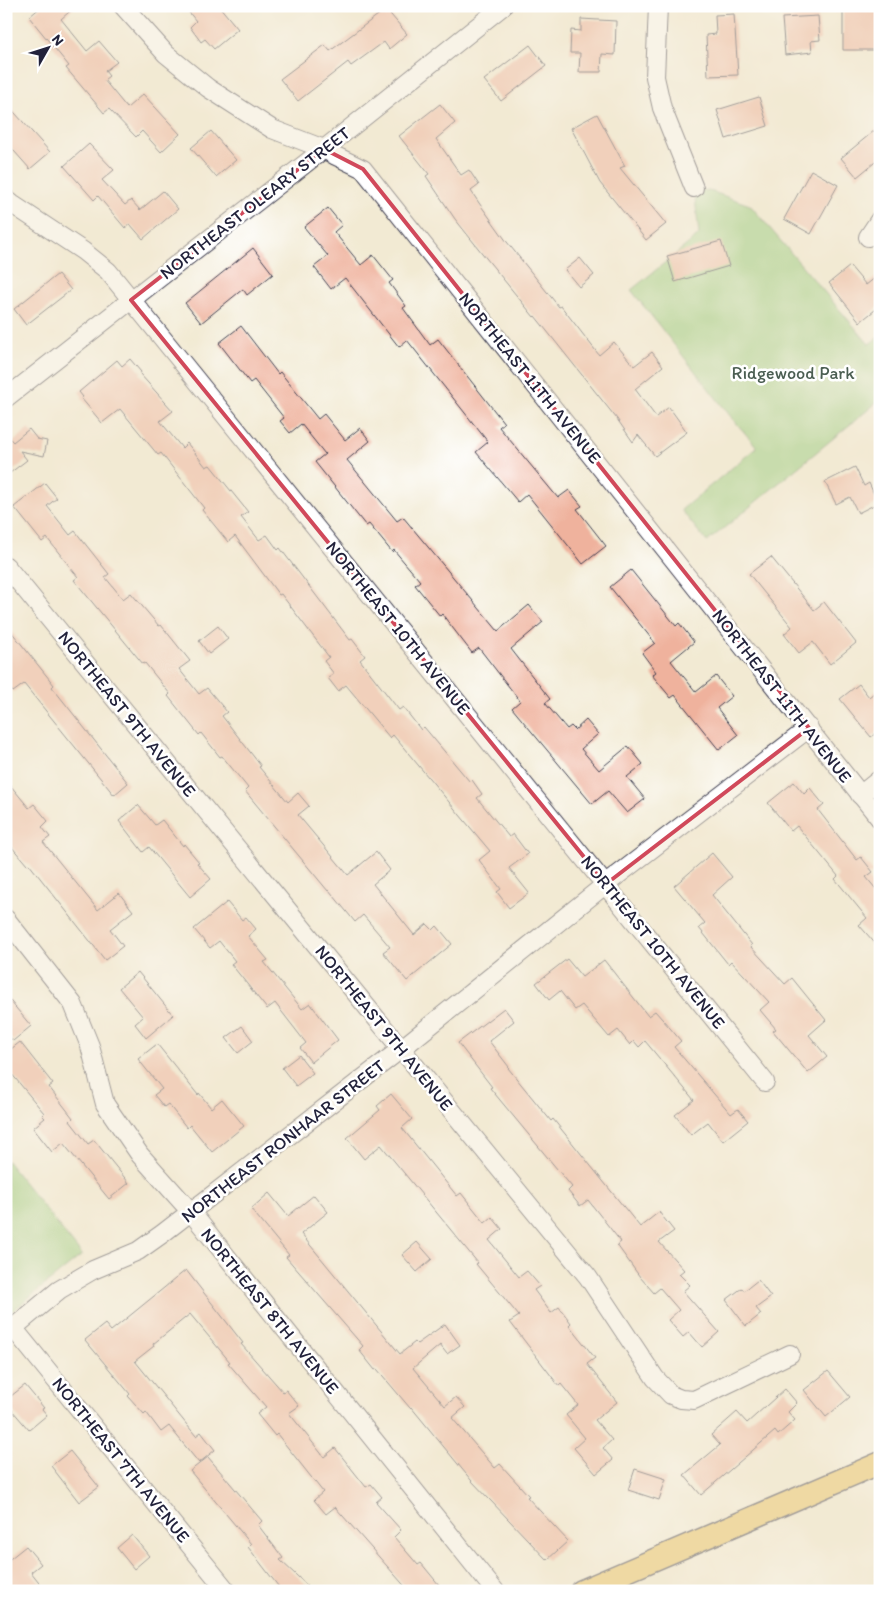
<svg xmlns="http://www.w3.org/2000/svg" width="886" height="1597" font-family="Itim,sans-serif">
<rect width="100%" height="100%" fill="#fff"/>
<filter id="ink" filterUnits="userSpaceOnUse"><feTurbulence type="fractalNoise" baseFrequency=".02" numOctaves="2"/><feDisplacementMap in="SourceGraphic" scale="10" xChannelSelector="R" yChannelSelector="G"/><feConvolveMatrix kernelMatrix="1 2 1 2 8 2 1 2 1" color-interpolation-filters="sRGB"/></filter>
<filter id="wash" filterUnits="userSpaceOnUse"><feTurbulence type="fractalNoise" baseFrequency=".0096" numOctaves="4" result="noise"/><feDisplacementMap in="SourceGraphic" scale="20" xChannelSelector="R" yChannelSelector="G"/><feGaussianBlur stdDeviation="1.12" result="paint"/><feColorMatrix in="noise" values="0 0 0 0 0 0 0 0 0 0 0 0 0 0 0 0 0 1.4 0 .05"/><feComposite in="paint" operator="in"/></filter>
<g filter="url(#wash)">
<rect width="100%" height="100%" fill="#f2ead3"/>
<g fill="#96cc7e" stroke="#5c775c">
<polygon points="694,188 713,192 750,205 869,344 880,336 880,400 707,542 681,510 757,447 731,417 631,290 699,235"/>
<polygon points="6,1160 82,1255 6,1316"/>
</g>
<g id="blocks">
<g fill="#efb29d">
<polygon points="42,6 76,6 61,19 87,51 99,41 117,62 105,71 109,76 104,80 127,108 143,94 180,134 161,152 142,131 136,137 109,109 104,113 66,68 69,66 29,17"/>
<polygon points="184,6 219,6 238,29 214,49 205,39 201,42 190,27 196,21"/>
<polygon points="843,8 880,9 880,50 843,50"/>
<polygon points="386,9 407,34 389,49 384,42 351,66 348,62 298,101 280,79 325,45 330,51"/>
<polygon points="734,14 738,75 708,76 706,35 716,34 715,15"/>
<polygon points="818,16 820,40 811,41 812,52 785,55 782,18"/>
<polygon points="581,19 616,21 615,55 602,54 601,72 579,72 580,53 570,53 571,30 581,31"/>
<polygon points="530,45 546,66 501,101 484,80"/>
<polygon points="759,97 768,126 726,139 717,110"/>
<polygon points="6,103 50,152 30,169 6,142"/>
<polygon points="440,104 455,123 436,139 461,175 469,170 479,185 471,191 479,203 507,242 559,307 561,306 599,355 614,342 634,366 652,352 663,366 635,389 656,417 669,407 687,432 655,456 638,435 633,442 617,419 535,316 534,317 486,258 455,219 426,176 429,174 399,136"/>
<polygon points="597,114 625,166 620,168 666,224 646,240 600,183 571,128"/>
<polygon points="880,126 880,158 857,177 841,158"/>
<polygon points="211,131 236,160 216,177 191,148"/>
<polygon points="89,144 114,170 102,180 125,205 131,200 140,210 163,191 178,209 143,239 130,224 125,228 98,196 94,200 64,166"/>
<polygon points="811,170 838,185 811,234 784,219"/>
<polygon points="328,208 342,225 334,232 361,265 373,255 393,280 389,283 406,306 403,308 430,345 438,339 504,423 499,427 558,498 569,490 582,506 577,509 606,546 583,564 527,494 518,502 476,452 488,442 407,340 399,347 345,278 331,289 314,267 328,256 304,227"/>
<polygon points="721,241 729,266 675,282 667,256"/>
<polygon points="253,248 273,274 247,295 243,289 201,323 185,303"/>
<polygon points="580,258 594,275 579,287 565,270"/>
<polygon points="850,266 866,285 880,274 880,306 860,322 829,283"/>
<polygon points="58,274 71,290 26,325 14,309"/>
<polygon points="241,326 278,374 280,372 318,419 324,414 345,440 360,428 370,441 347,460 397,521 403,517 498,631 529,605 543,622 511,649 550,699 545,703 567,729 571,726 575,730 586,720 598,734 581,749 599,770 628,746 643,764 627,777 645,799 627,813 608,791 592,804 512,708 520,701 479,648 472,653 442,614 440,616 415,585 420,581 394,550 392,552 369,524 366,526 315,462 325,454 301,424 290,433 280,421 284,418 254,380 250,383 219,343"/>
<polygon points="130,359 141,372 140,374 173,411 160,421 182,448 187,443 206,467 210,465 248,512 241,517 259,540 267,535 278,550 280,548 350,640 352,639 365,656 360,660 399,710 403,707 421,730 424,727 470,782 472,780 482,794 477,798 509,837 513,834 528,854 509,868 529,893 509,908 497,892 501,889 479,860 490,851 393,735 390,738 346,685 338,691 328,678 334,674 324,661 329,657 281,594 279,595 235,536 228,542 202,510 204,508 161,453 158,455 120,409 102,423 81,398 83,397 79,392 117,360 122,366"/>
<polygon points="29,429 37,439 47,441 44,456 20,451 27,460 6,476 6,434 13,442"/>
<polygon points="855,467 864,486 869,483 878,503 858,513 850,497 836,504 825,482"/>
<polygon points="45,483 57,498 47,506 70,535 75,531 109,574 105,577 123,599 131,593 159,626 161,625 190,661 179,669 199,694 207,688 227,712 222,716 261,766 259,767 288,802 298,793 309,806 298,815 348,875 376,852 390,870 373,884 414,935 427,924 433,930 437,926 452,944 407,981 383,952 390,947 363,915 355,922 329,890 328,891 245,791 248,788 222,756 220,757 201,733 199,735 168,696 170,694 145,663 143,664 83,591 74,580 78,577 47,538 42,542 14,507"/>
<polygon points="771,557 814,610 824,602 856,643 830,664 813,642 799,653 784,634 792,627 749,574"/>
<polygon points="631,570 676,626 679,623 694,642 671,661 696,692 716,676 732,696 717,708 738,735 719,750 675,695 671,698 652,675 656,672 642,653 655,643 610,587"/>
<polygon points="6,625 54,685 52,687 128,783 114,795 24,684 13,692 6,684"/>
<polygon points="218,626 228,639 209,654 199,641"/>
<polygon points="859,684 869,697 880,688 880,730 871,737 840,699"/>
<polygon points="6,780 29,808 34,804 48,821 42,827 50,837 43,842 98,910 119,893 133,911 110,929 123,946 105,960 29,864 27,865 6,840"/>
<polygon points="794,782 804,794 810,788 824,805 818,810 857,860 861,857 873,872 866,877 880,894 880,949 859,925 867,918 835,879 838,876 797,826 791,831 768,803"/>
<polygon points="138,805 155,825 162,820 183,846 184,844 199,862 197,863 211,879 190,897 149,847 143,852 119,821"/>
<polygon points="712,853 732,877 712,895 752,945 750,946 785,984 792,978 826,1020 809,1035 827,1057 808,1073 773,1031 776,1029 760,1010 769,1002 731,961 728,964 699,928 705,923 674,886"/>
<polygon points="227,902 242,920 246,917 256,929 248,936 268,960 264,962 302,1009 310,1003 338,1040 311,1062 300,1048 306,1043 275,1003 267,1009 231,964 235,961 219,941 210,948 194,929"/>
<polygon points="567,959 582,977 604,960 648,1016 655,1011 670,1028 681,1041 674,1047 731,1114 738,1109 748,1121 723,1141 708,1122 691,1135 675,1115 694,1100 645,1041 639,1047 634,1041 630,1045 618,1030 609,1037 582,1005 575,1010 560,991 549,1000 536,983"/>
<polygon points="138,972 173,1015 146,1038 135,1024 143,1017 119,988"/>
<polygon points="6,996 31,1026 13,1041 6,1033"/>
<polygon points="504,1008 514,1021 489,1041 509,1067 508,1068 551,1121 553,1119 640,1227 659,1212 674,1231 659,1242 684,1270 679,1274 690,1285 683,1291 719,1332 702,1347 689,1332 683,1337 668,1320 679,1310 660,1288 654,1293 640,1277 617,1245 621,1242 588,1200 580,1206 568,1191 572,1187 490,1088 492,1087 458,1043"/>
<polygon points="242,1026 253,1041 238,1053 226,1038"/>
<polygon points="20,1042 53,1084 49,1087 73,1118 70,1121 88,1144 94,1140 129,1183 109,1199 63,1143 52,1152 33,1128 45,1118 42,1115 44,1113 6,1067 6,1053"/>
<polygon points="157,1044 198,1095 199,1093 211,1108 222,1099 244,1126 212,1152 190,1125 187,1128 168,1104 164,1107 154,1095 162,1089 138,1059"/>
<polygon points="299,1055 313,1073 296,1086 282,1068"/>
<polygon points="391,1094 412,1119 402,1128 457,1196 461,1193 485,1223 492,1217 502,1229 489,1240 519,1277 527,1271 540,1286 534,1290 551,1313 559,1307 571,1323 569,1325 595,1358 587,1364 617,1402 595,1420 612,1440 603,1448 613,1460 596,1474 574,1448 585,1438 566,1415 578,1405 561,1384 559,1386 510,1322 519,1316 476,1264 478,1263 381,1145 364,1159 347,1138 380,1110 377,1106"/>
<polygon points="269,1193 288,1216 314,1195 328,1212 301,1234 400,1354 415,1342 417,1344 445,1324 460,1345 447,1354 440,1345 413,1368 445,1406 456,1397 465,1407 452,1418 495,1468 500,1464 529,1496 527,1497 568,1541 547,1560 471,1480 411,1407 410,1408 377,1369 375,1370 359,1350 363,1346 286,1257 289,1255 251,1209"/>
<polygon points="417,1242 432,1259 417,1272 402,1255"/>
<polygon points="186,1270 243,1343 241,1344 283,1392 286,1390 299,1406 289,1413 324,1457 335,1448 366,1487 371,1484 382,1497 376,1502 401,1530 394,1537 418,1565 421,1563 444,1591 409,1591 335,1507 326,1514 314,1500 323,1492 277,1434 275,1436 257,1414 266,1407 228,1363 230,1362 190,1314 153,1344 154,1346 135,1361 196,1436 201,1432 215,1450 199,1463 169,1426 161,1432 146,1412 144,1414 128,1396 130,1394 85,1340 105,1324 111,1331"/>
<polygon points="758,1280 771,1297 756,1308 761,1314 746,1326 726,1300 742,1288 744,1291"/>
<polygon points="828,1371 850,1397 826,1417 804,1390"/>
<polygon points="25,1385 44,1408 42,1409 47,1415 29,1430 6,1403 6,1400"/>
<polygon points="785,1389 797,1403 788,1412 795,1420 778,1435 775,1431 701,1495 684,1475 720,1445 711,1435 737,1412 747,1423"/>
<polygon points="70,1451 99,1487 79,1502 51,1466"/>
<polygon points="208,1457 262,1521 258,1525 283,1558 280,1560 313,1591 282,1591 248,1547 251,1544 190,1471"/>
<polygon points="635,1469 666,1479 659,1500 628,1490"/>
<polygon points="132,1535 149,1556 134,1569 117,1548"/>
<polygon points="26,1546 41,1564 31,1572 46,1591 6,1591 6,1562"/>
</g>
</g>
</g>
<g filter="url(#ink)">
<use href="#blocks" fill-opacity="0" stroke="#414052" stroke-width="1"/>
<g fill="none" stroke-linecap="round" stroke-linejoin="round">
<g stroke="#414052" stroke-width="20">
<g id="minor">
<polyline points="123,6 166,54 208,88 272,129 324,149 336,156 363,169 880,819"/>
<polyline points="658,6 655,77 662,108 694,188"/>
<polyline points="6,199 12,204 83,251 108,271 765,1082"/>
<polyline points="868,237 880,219"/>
<polyline points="6,398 324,149 503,6"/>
<polyline points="6,566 588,1277 655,1378 671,1395 681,1399 694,1400 790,1354"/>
<polyline points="860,795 880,779"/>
<polyline points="6,919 73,1004 90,1046 105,1104 140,1155 191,1212 495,1591"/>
<polyline points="14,1329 227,1591"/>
<polyline points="6,1334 59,1290 93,1270 138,1251 162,1234 401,1049 606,884 809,728"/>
</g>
</g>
<g stroke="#414052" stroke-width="24">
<polyline id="major" points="581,1591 880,1463"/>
</g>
<use href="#minor" stroke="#fff" stroke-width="18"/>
<use href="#major" stroke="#ebc669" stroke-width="21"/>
</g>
</g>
<path d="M0 0H886V1597H0ZM 324,149 L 363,169 L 809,728 L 606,884 L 131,300 Z" fill="#f2ead3" fill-opacity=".55" fill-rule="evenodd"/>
<path fill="none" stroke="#d1495b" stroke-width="4" stroke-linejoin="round" d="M 324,149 L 363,169 L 809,728 L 606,884 L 131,300 Z"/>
<g text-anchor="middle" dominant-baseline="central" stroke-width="5" stroke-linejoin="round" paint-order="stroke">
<g font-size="18" fill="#22223b" stroke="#fff">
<text transform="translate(255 203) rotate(-38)">NORTHEAST OLEARY STREET</text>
<text transform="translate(530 378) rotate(51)">NORTHEAST 11TH AVENUE</text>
<text transform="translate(398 628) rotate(51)">NORTHEAST 10TH AVENUE</text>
<text transform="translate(782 696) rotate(52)">NORTHEAST 11TH AVENUE</text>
<text transform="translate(127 714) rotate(51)">NORTHEAST 9TH AVENUE</text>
<text transform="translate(653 942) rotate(51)">NORTHEAST 10TH AVENUE</text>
<text transform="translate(384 1028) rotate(51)">NORTHEAST 9TH AVENUE</text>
<text transform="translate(283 1141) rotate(-38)">NORTHEAST RONHAAR STREET</text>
<text transform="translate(270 1311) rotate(51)">NORTHEAST 8TH AVENUE</text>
<text transform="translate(121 1460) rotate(51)">NORTHEAST 7TH AVENUE</text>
</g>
<g font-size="18" fill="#4b5e52" stroke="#fff">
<text x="793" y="373">Ridgewood Park</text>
</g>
</g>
<rect width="886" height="1597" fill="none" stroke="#fff" stroke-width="25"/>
<g transform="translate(48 48) rotate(51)" stroke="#ffffff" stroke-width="4" paint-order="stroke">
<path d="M0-4L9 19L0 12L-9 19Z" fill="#22223b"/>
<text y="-8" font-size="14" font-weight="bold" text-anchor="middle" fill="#22223b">N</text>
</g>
</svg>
